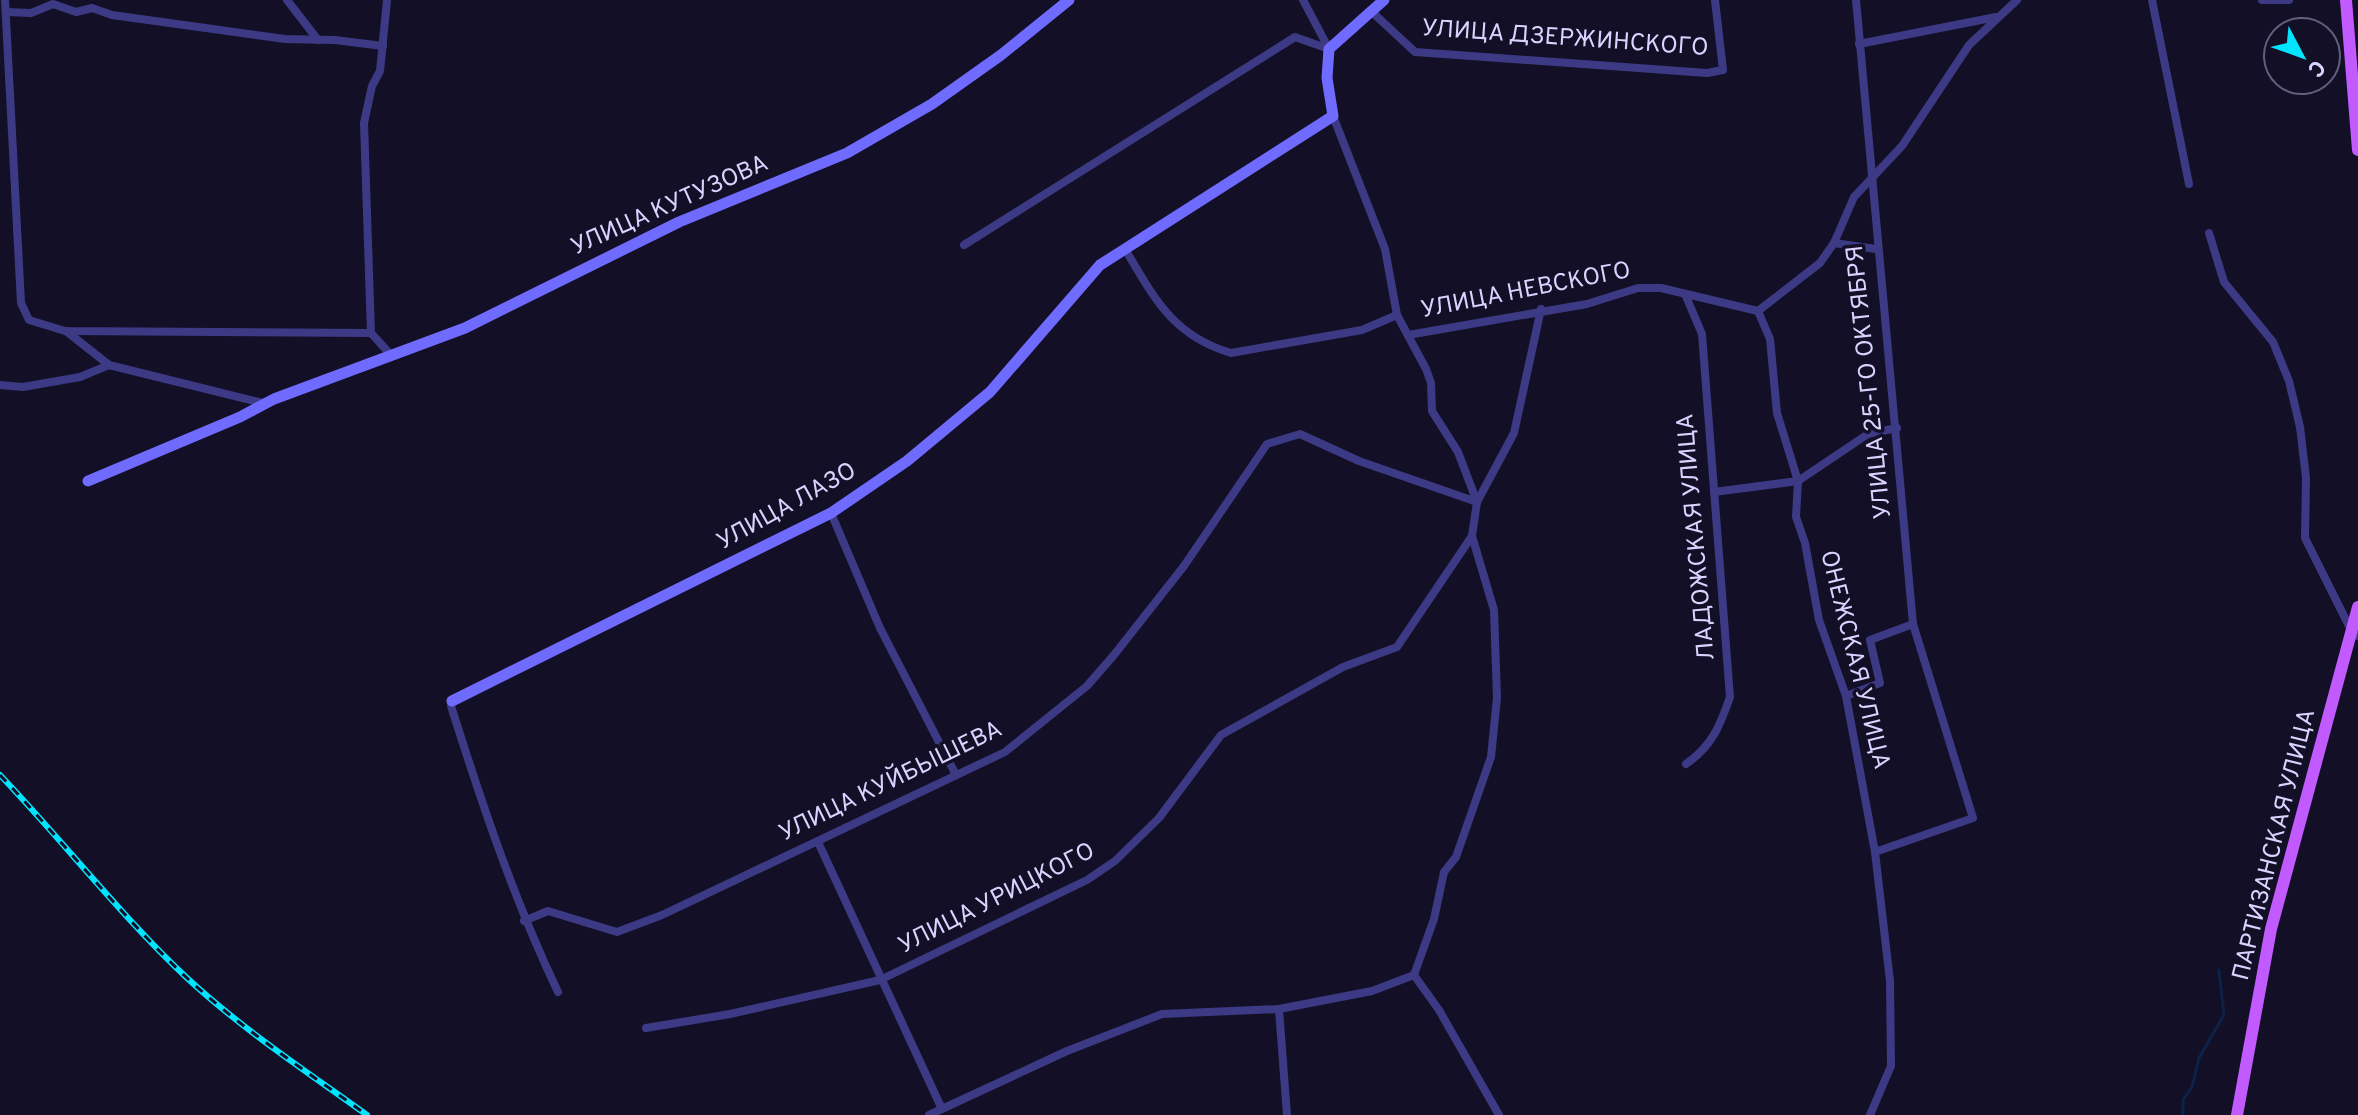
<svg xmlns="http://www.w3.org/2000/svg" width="2358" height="1115" font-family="Overpass,sans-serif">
<rect width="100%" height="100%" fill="#130f26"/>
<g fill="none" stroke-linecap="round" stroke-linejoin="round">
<polyline stroke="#0c2248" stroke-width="3" points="2183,1115 2183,1100 2192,1087 2199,1058 2224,1015 2219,970"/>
<g stroke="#3d3a85" stroke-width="8">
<polyline points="5,0 21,303 29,320 65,331 371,333 391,355"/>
<polyline points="287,0 318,40"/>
<polyline points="1303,0 1329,49"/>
<polyline points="1856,0 1913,624 1973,818 1875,852"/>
<polyline points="2152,0 2189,184"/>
<polyline points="2262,0 2289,0"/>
<polyline points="1371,11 1415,52 1707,73 1723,70 1715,0"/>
<polyline points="6,12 31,13 53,4 76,12 92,8 112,15 285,39 335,40 383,46"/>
<polyline points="1859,44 1996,17"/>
<polyline points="1333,116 1385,249 1397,315 1426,369 1431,383 1432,411 1458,452 1477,502"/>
<polyline points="2209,233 2224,282 2273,342 2289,381 2300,427 2306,478 2305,538 2353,634 2358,636"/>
<polyline points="1834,243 1876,249"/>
<polyline points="964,245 1295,37 1329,49"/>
<path d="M 1125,249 C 1154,298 1173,336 1231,353 L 1362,330 L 1397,315"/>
<path d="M 1685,294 L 1702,334 L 1730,697 C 1720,726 1712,746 1686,764"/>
<polyline points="1758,311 1770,339 1777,413 1798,481 1796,517 1805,543 1819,620 1846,696 1875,852 1890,981 1891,1066 1870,1115"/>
<polyline points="66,331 109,365"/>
<polyline points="371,333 364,123 372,86 380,71 387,0"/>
<polyline points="1408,335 1587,304 1638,288 1661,288 1758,311 1820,263 1834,243 1854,197 1902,146 1969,45 2017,0"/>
<polyline points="0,385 23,387 80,377 109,365 263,403"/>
<polyline points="1714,492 1798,481 1868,434 1897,428"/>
<polyline points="831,513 880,628 956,775"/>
<polyline points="1846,696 1880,683 1870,640 1913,624"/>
<path d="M 452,701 L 451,706 C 482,804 514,900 558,992"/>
<polyline points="818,842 942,1109"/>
<polyline points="524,921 548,911 617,932 662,915 1005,752 1087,686 1114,655 1184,566 1267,444 1300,434 1359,461 1477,502"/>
<polyline points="1414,975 1439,1010 1499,1115"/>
<polyline points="1279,1009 1287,1115"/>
<polyline points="646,1028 730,1014 880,980 1087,880 1115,861 1159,818 1221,735 1343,667 1397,647 1472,536"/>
<polyline points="929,1115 1067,1051 1162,1014 1279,1009 1372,991 1414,975 1434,919 1444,872 1456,857 1491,757 1497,698 1494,610 1472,536 1477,502 1514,433 1541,309"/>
</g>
<g stroke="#6f6bff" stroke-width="11">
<polyline points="88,481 240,417 274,399 465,328 679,222 847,153 932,104 1001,55 1069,0"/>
<polyline points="452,701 831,513 907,461 990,392 1100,265 1333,116 1327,78 1329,49 1384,0"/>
</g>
<g stroke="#c25bff" stroke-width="12">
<polyline points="2346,0 2358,150"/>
<polyline points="2237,1115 2271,929 2358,607"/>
</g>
<g stroke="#00e5ff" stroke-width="6">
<path id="rail" d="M 0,775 C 63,841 120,915 187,978 C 242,1029 306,1071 367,1115"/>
</g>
<use href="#rail" stroke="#130f26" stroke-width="3" stroke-dasharray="9" stroke-linecap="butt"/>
</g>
<g text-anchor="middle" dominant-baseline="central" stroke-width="7" stroke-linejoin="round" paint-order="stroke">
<g font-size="24" fill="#d9d4ff" stroke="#130f26">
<text transform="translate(1565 39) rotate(4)">УЛИЦА ДЗЕРЖИНСКОГО</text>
<text transform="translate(670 206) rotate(-24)">УЛИЦА КУТУЗОВА</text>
<text transform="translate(1526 291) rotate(-11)">УЛИЦА НЕВСКОГО</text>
<text transform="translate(1870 382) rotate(-96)">УЛИЦА 25-ГО ОКТЯБРЯ</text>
<text transform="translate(787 507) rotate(-29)">УЛИЦА ЛАЗО</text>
<text transform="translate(1697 537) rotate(-95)">ЛАДОЖСКАЯ УЛИЦА</text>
<text transform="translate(1854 660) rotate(76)">ОНЕЖСКАЯ УЛИЦА</text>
<text transform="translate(891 782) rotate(-26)">УЛИЦА КУЙБЫШЕВА</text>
<text transform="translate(2275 845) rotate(-76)">ПАРТИЗАНСКАЯ УЛИЦА</text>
<text transform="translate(997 899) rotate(-27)">УЛИЦА УРИЦКОГО</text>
</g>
</g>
<g transform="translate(2302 56) rotate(131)"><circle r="38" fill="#130f26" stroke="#625e7d" stroke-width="2"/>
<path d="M0-6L14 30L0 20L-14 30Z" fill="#00e5ff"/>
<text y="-12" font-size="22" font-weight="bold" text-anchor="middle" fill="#d9d4ff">С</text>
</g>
</svg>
